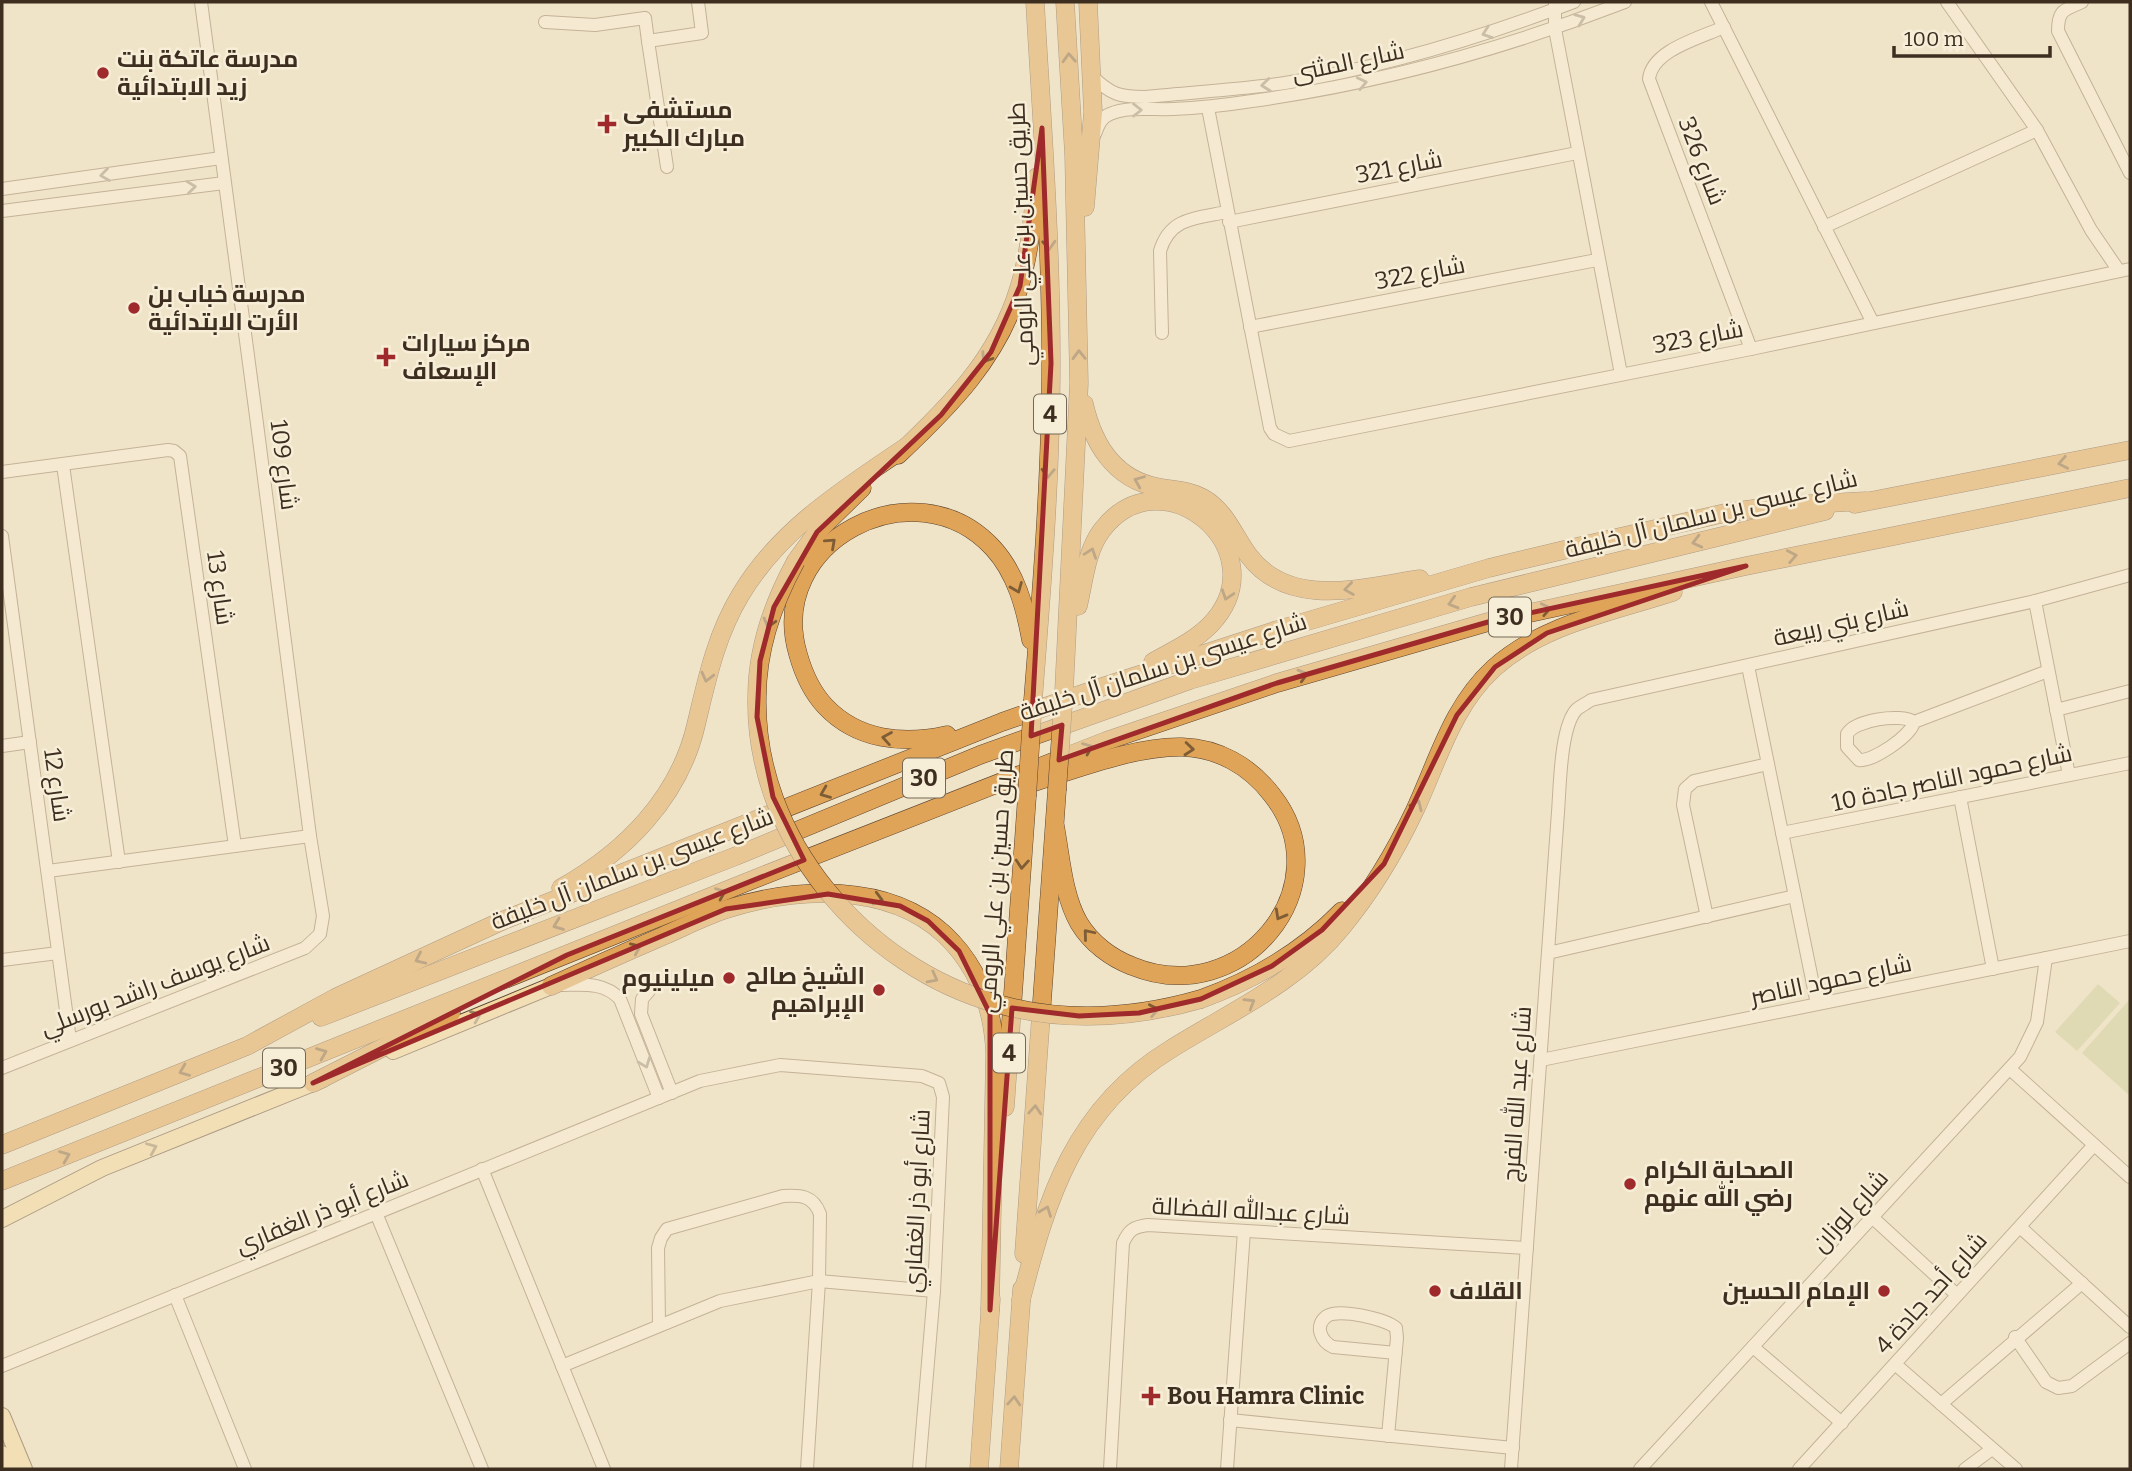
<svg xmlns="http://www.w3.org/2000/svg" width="2132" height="1471" font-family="Bitter,Cairo,serif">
<rect width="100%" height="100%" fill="#f0e4c8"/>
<g fill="#c9cf9b">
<polygon points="2098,984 2120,1003 2077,1051 2055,1032"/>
<polygon points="2130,999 2130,1093 2129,1095 2082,1053"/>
</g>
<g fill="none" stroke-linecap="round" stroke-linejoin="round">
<g stroke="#8d765c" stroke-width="14">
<g id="minor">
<polyline points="1555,2 1555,29 1621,374"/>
<polyline points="1711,2 1873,323"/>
<polyline points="1947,2 2037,130 2091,230 2119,271"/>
<path d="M 2082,2 C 2065,10 2058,9 2058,31 L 2130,173"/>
<polyline points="545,22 595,25 645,18 648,41 702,33 698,2"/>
<path d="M 1724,27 C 1700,38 1652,50 1649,79 L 1751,349"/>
<polyline points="648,41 667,167"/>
<path d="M 1092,76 C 1111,95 1120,97 1146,97 C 1192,92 1239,90 1285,83 C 1385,67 1480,38 1574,2"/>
<polyline points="1208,108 1270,428 1274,434 1289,441 1751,349 2130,269"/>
<path d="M 1095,134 C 1098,126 1101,117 1110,114 C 1128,106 1153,110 1173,109 C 1200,108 1226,105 1252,101 C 1381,83 1504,49 1625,2"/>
<polyline points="2,189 221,158"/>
<polyline points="2,211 224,183"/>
<polyline points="1229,222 1577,153"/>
<polyline points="1824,227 2037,130"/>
<polyline points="1250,327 1597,260"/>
<path d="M 1162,333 L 1160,251 C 1170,217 1197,218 1227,212"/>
<polyline points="63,465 119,862"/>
<polyline points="2,472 168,450 174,451 180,456 235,846"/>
<polyline points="2,536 70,1040"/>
<polyline points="2035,601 2069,775"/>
<polyline points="1748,666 1817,1004"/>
<polyline points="2056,710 2130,691"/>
<path d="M 1914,722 C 1911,736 1872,762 1859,760 L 1847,747 L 1847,734 C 1855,720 1900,713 1914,722 L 2048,671"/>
<polyline points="2,746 30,742"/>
<polyline points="1960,797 1993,969"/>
<polyline points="1782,833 2130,763"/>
<polyline points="48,871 310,836"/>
<polyline points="1707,917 1683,805 1685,789 1694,781 1768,764"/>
<polyline points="1548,953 1795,896"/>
<polyline points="2,960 58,953"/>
<path d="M 559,985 C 582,985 603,981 620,999 L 659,1098"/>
<polyline points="649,991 642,999 641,1014 672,1093"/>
<polyline points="1541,1060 2130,941"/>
<polyline points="2,1068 305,948 320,934 323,916 310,836 256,416 201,2"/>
<polyline points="2010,1069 2130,1177"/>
<polyline points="482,1169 604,1469"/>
<polyline points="376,1213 482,1469"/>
<polyline points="1873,1218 1957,1295"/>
<polyline points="2020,1227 2130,1327"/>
<polyline points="175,1295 245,1469"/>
<path d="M 659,1325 L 658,1248 L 661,1238 L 667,1229 L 783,1196 C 800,1195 813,1195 820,1214 L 819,1281 L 807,1469"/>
<polyline points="2015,1337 2046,1382 2058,1388 2072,1386 2130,1343"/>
<polyline points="1753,1347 1842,1423"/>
<polyline points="1895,1364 2016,1469"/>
<polyline points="2,1366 700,1081 780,1065 922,1076 939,1083 943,1097 934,1291 919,1469"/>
<polyline points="562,1366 720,1301 819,1281 934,1291"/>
<polyline points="1941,1404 2082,1283"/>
<polyline points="1230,1420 1513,1448"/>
<path d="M 1388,1436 L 1397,1338 L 1396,1328 C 1386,1319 1339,1308 1327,1316 C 1313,1326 1322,1342 1333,1347 L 1396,1353"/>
<path d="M 1110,1469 L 1123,1243 C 1129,1230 1133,1227 1148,1225 L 1527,1248"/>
<polyline points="1227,1469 1244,1231"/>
<path d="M 1511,1469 L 1558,812 C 1560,788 1560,726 1577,709 C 1581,706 1587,703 1591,700 L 2035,601 L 2130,575"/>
<polyline points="1640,1469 2020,1057 2037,1022 2046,958"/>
<polyline points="1799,1469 2094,1145"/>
<polyline points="1965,1469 1992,1449"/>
</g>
</g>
<g stroke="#5b4430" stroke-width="18">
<g id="major">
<polyline points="393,1051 551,986"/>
<polyline points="2,1219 102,1168 323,1079"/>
<polyline points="2,1416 24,1469"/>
<polyline points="2,1454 8,1469"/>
</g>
</g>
<g stroke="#5b4430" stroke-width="19">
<g id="highway">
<polyline points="1085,207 1093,112 1088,2"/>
<path d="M 1084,404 C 1093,443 1114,479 1157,487 C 1172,490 1189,490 1203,498 C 1226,511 1234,536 1249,556 C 1290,610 1364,587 1420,579"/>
<path d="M 898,455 C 950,406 998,358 1019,288 C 1030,253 1033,214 1037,177"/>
<polyline points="1855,504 2130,450"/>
<polyline points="796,561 817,532 862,488"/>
<path d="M 1078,606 C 1084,581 1086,551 1102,530 C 1162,451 1280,550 1211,624 C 1195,641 1172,651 1153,662"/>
<polyline points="1064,691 1079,383 1074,155 1065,2"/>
<path d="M 1033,700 C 1042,587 1051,474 1051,361 C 1051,241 1042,122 1035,2"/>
<path d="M 947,735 C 903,745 857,740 825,706 C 812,692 803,672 798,654 C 765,542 915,463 993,548 C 1016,573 1025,607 1031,640"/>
<path d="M 1018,787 C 1067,773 1131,746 1182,747 C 1218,748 1250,766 1272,795 C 1344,886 1241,1011 1132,966 C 1111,958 1091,943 1079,923 C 1063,895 1061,858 1055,826"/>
<path d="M 561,888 C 625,852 679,798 696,725 C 707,679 716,635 741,594 C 780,529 844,489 906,447"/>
<path d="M 551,986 C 588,969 626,952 663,936 C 684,927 705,916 727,909 C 796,887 887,882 944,934 C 978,966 993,1008 995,1053 L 990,1310"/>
<path d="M 1201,999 C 1254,980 1303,951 1342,911"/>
<polyline points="321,1017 736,856 980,755 1190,680 1471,597 1825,511"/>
<polyline points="313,1083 451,1013"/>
<polyline points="1005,1107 1027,796"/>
<polyline points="2,1145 247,1046 335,998 504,920 1002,722 1102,687 1277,630 1489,568 1568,549 1725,513 1774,506 1866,501"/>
<polyline points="2,1181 752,880 1106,741 1277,683 1488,622 1746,566 2130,488"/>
<polyline points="1024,1254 1057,790"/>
<path d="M 1021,1300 C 1047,1198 1074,1108 1171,1049 C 1230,1012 1297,983 1342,927 C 1371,892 1396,850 1415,810 C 1438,761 1452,706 1494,668 C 1543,624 1612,612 1673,592"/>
<polyline points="979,1469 991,1299"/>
<polyline points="1009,1469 1022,1289"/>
</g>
</g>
<use href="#minor" stroke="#faf1dc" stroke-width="12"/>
<use href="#major" stroke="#f3d9a0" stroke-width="16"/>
<use href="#highway" stroke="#e0a458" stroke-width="18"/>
<g stroke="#5b4430" stroke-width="19" stroke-linecap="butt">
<g id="highway-bridge">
<path d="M 796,561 C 773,603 757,649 757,697 C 754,838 864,967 998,1004 C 1066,1023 1135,1018 1201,999"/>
<polyline points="1057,790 1064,691"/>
<polyline points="1027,796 1033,700"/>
</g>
</g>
<use href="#highway-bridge" stroke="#e0a458" stroke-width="18"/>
</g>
<defs><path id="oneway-chevron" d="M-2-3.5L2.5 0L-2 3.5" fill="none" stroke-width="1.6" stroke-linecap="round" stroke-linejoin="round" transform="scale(1.75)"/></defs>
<g stroke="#9c907e">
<use href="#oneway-chevron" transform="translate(1580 19) rotate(-21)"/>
<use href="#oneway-chevron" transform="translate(1487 33) rotate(161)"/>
<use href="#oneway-chevron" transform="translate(1362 83) rotate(-12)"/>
<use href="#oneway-chevron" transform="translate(1266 85) rotate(174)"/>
<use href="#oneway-chevron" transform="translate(1137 110)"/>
<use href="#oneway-chevron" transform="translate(105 175) rotate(172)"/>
<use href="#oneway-chevron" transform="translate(191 187) rotate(-7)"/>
<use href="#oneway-chevron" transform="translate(645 1063) rotate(69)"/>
</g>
<g stroke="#7e5d36">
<use href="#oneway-chevron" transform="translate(1069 58) rotate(-93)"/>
<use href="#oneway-chevron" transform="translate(1049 245) rotate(87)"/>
<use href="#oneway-chevron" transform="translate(1079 355) rotate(-91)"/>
<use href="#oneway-chevron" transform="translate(986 358) rotate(124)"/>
<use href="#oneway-chevron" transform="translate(2063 463) rotate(169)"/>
<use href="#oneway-chevron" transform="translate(1048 473) rotate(92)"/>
<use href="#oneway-chevron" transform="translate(1139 481) rotate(-157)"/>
<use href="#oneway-chevron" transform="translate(1697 542) rotate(166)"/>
<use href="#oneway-chevron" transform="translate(831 543) rotate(-42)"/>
<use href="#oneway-chevron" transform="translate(1091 553) rotate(-71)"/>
<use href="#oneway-chevron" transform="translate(1792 556) rotate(-11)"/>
<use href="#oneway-chevron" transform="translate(1017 588) rotate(68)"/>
<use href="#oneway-chevron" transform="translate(1349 589) rotate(172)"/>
<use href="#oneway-chevron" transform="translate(1227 595) rotate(108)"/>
<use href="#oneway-chevron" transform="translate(1453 603) rotate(164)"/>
<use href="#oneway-chevron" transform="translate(1546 609) rotate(-12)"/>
<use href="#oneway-chevron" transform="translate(769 623) rotate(106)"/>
<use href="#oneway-chevron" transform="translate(1303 675) rotate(-16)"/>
<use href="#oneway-chevron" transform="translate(707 677) rotate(104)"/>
<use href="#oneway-chevron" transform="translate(887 738) rotate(-170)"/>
<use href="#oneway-chevron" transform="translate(1088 748) rotate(-22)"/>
<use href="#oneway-chevron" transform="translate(1189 749) rotate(5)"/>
<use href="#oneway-chevron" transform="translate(825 793) rotate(158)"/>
<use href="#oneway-chevron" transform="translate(1417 805) rotate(-65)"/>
<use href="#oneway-chevron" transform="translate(1022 864) rotate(94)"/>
<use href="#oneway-chevron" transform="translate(721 893) rotate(-22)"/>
<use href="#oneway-chevron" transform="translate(878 899) rotate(15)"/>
<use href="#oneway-chevron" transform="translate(1280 915) rotate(119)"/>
<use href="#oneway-chevron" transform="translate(558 925) rotate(159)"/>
<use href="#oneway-chevron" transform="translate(1088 934) rotate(-130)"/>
<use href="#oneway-chevron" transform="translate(636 948) rotate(-24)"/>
<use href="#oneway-chevron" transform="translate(420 959) rotate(155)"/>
<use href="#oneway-chevron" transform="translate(933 978) rotate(28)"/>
<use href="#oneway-chevron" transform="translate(1250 1003) rotate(-31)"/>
<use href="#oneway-chevron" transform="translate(1154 1010) rotate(-11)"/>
<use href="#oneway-chevron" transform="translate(322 1053) rotate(-22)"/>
<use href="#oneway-chevron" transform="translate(184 1071) rotate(158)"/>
<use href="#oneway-chevron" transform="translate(1035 1110) rotate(-86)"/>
<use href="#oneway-chevron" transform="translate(65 1156) rotate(-22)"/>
<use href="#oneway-chevron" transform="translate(1046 1211) rotate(-69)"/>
<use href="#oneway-chevron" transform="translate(1014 1401) rotate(-86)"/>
</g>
<g stroke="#988460">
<use href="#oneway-chevron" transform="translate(476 1016) rotate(-22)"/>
<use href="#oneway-chevron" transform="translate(152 1148) rotate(-23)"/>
</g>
<path d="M0 0H2132V1471H0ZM 1042,128 L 1051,363 L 1031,736 L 1062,725 L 1059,760 L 1277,683 L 1488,622 L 1746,566 L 1547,633 L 1495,667 L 1457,715 L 1384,864 L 1322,930 L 1272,966 L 1201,999 L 1139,1013 L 1079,1016 L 1012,1008 L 990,1310 L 990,1014 L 959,951 L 928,921 L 900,906 L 828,894 L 726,909 L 313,1083 L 567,955 L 804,860 L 773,797 L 757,717 L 760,661 L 774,607 L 817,532 L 941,415 L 991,352 L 1020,286 Z" fill="#f0e4c8" fill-opacity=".55" fill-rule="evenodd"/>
<path fill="none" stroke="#9e2a2b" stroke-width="5" stroke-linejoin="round" d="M 1042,128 L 1051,363 L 1031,736 L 1062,725 L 1059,760 L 1277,683 L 1488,622 L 1746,566 L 1547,633 L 1495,667 L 1457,715 L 1384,864 L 1322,930 L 1272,966 L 1201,999 L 1139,1013 L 1079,1016 L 1012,1008 L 990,1310 L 990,1014 L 959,951 L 928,921 L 900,906 L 828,894 L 726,909 L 313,1083 L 567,955 L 804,860 L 773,797 L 757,717 L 760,661 L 774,607 L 817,532 L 941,415 L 991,352 L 1020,286 Z"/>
<g fill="#9e2a2b" stroke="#f7eed8" stroke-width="2.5">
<circle cx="103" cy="73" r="7"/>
<path d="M603.5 113.5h7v7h7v7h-7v7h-7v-7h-7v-7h7z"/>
<circle cx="134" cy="308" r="7"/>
<path d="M382.5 346.5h7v7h7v7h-7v7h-7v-7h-7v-7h7z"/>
<circle cx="729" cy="978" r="7"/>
<circle cx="879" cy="990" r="7"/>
<circle cx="1630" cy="1184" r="7"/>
<circle cx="1435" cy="1291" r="7"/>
<circle cx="1884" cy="1291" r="7"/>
<path d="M1147.5 1385.5h7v7h7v7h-7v7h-7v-7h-7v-7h7z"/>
</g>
<g text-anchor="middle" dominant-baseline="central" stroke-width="5" stroke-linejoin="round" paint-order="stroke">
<g fill="#f7eed8" stroke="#756857" stroke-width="2">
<rect x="1034" y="394.5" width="32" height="39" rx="5"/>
<rect x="1489" y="597.5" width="42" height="39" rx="5"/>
<rect x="903" y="758.5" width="42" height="39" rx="5"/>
<rect x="993" y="1033.5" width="32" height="39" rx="5"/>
<rect x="263" y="1048.5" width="42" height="39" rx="5"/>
</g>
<g font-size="23" font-weight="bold" fill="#3d2e20">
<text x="1050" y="414">4</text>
<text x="1510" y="617">30</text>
<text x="924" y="778">30</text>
<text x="1009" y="1053">4</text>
<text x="284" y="1068">30</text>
</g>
<g font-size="24" font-weight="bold" fill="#3d2e20" stroke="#f7eed8" text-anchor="start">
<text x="117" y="59">مدرسة عاتكة بنت<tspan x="117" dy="28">زيد الابتدائية</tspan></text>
<text x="623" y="110">مستشفى<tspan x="623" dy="28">مبارك الكبير</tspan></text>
<text x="148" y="294">مدرسة خباب بن<tspan x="148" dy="28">الأرت الابتدائية</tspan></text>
<text x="402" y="343">مركز سيارات<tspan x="402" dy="28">الإسعاف</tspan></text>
<text x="865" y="976" text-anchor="end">الشيخ صالح<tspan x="865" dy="28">الإبراهيم</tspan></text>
<text x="715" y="978" text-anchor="end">ميلينيوم</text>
<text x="1644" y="1170">الصحابة الكرام<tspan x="1644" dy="28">رضي الله عنهم</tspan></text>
<text x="1449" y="1291">القلاف</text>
<text x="1870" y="1291" text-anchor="end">الإمام الحسين</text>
<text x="1167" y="1396">Bou Hamra Clinic</text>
</g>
<g font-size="24" fill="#3d2e20" stroke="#f7eed8">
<text transform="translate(1348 62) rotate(-12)">شارع المثنى</text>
<text transform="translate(1702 161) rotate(69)">شارع 326</text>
<text transform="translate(1399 167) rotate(-11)">شارع 321</text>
<text transform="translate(1021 234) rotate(-92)">طريق حسين بن علي الرومي</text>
<text transform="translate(1420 273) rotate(-11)">شارع 322</text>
<text transform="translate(1698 337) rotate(-11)">شارع 323</text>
<text transform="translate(284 465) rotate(83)">شارع 109</text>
<text transform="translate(1711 514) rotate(-14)">شارع عيسى بن سلمان آل خليفة</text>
<text transform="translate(220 588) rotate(82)">شارع 13</text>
<text transform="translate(1841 623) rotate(-13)">شارع بني ربيعة</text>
<text transform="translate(1163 667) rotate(-18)">شارع عيسى بن سلمان آل خليفة</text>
<text transform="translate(1952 778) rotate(-12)">شارع حمود الناصر جادة 10</text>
<text transform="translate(57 785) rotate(82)">شارع 12</text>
<text transform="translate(632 869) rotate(-21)">شارع عيسى بن سلمان آل خليفة</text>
<text transform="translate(996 881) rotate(-86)">طريق حسين بن علي الرومي</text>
<text transform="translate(1831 980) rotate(-12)">شارع حمود الناصر</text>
<text transform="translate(155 985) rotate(-21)">شارع يوسف راشد بورسلي</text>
<text transform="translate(1517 1094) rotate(-86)">شارع عبد الله الفرج</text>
<text transform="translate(917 1201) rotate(-87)">شارع أبو ذر الغفاري</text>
<text transform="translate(1251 1211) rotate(3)">شارع عبدالله الفضالة</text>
<text transform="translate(1850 1211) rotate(-48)">شارع لوزان</text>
<text transform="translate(322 1212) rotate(-22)">شارع أبو ذر الغفاري</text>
<text transform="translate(1931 1293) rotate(-48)">شارع أحد جادة 4</text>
</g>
</g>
<rect width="2132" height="1471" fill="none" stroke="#3d2e20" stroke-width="7"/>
<path d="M1894 46v10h156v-10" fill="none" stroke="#3d2e20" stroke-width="3.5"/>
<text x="1904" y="46" font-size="21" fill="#3d2e20" stroke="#f7eed8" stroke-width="5" paint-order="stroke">100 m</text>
</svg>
